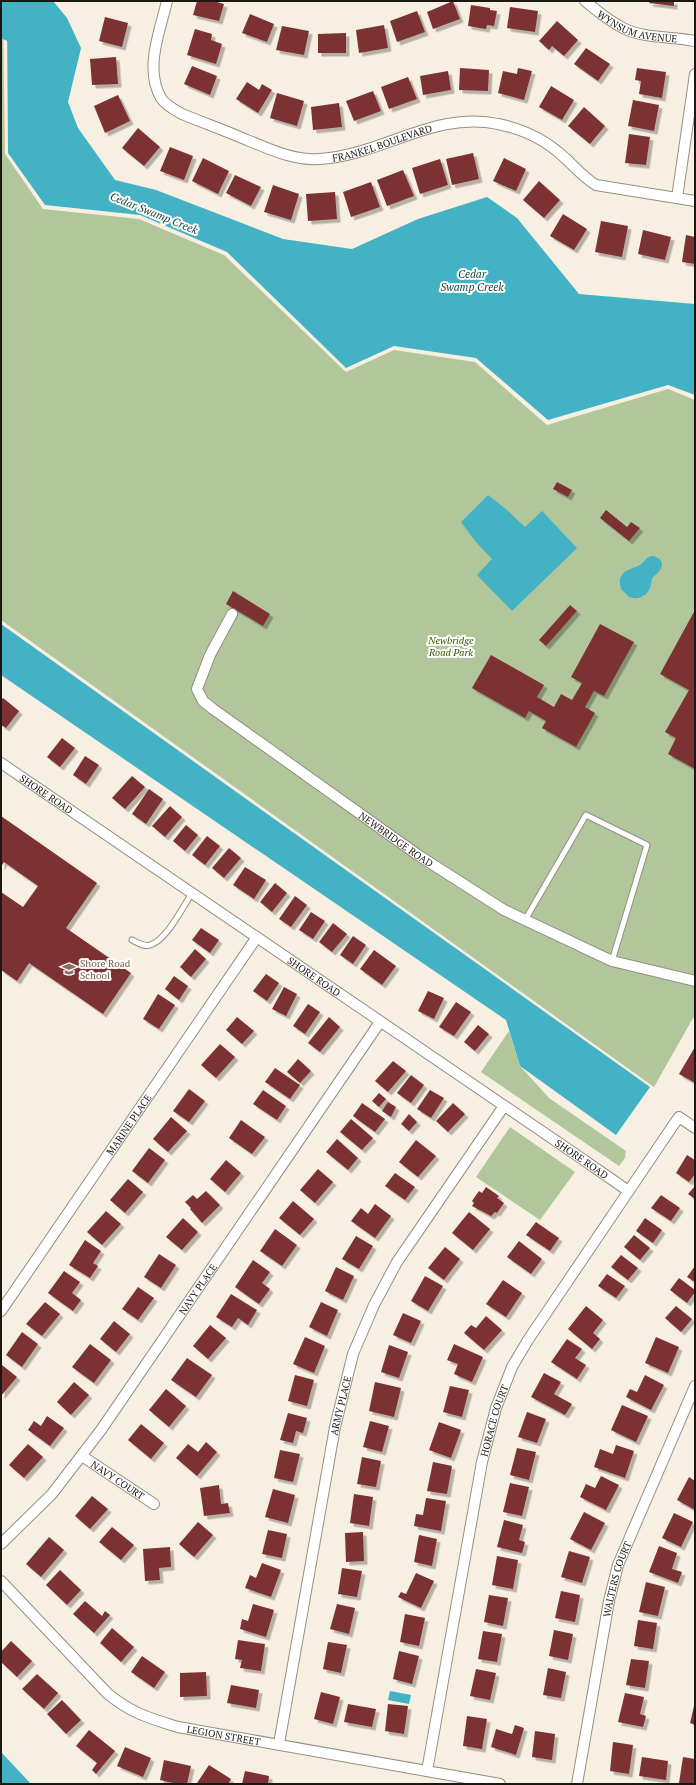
<svg xmlns="http://www.w3.org/2000/svg" width="696" height="1785" font-family="'PT Serif',serif">
<defs>
<filter id="shadow"><feDropShadow dx="3.5" dy="3.5" stdDeviation="0" flood-color="#0004"/></filter>
</defs>
<rect width="100%" height="100%" fill="#f7efe1"/>
<g fill="#b2c69c">
<polygon points="1,19 3,19 5,154 43,209 139,219 224,255 346,372 394,350 475,362 547,425 668,389 695,400 695,1019 693,1018 654,1087 1,620"/>
<polygon points="509,1031 520,1066 549,1098 626,1151 625,1158 619,1166 481,1072"/>
<polygon points="510,1127 575,1172 540,1220 476,1177"/>
</g>
<g fill="#42b2c4">
<polygon points="1,1 53,1 67,18 81,48 68,102 78,128 115,180 156,190 283,239 352,249 418,219 487,197 517,218 579,294 695,304 695,395 668,385 548,420 476,358 394,346 346,368 227,252 140,215 45,205 8,153 7,15 1,15"/>
<polygon points="488,495 507,510 525,527 542,511 577,548 512,611 477,575 492,559 475,541 461,522"/>
<path d="M 651,556 C 658,556 666,562 660,570 C 658,574 654,575 652,579 C 651,582 651,585 650,588 C 646,597 637,600 629,597 L 621,589 C 617,572 626,571 638,566 C 643,564 645,558 651,556 Z"/>
<polygon points="1,624 650,1087 616,1135 520,1066 506,1020 1,675"/>
<polygon points="390,1691 411,1695 409,1704 388,1700"/>
<polygon points="1,1752 31,1784 1,1784"/>
</g>
<g fill="none" stroke-linecap="round" stroke-linejoin="round">
<polyline stroke="#42b2c4" stroke-width="24" points="1,25 37,41"/>
</g>
<g fill="#7c3333" filter="url(#shadow)">
<polygon points="197,1 214,1 224,4 219,21 193,15"/>
<polygon points="453,1 460,19 433,29 427,12"/>
<polygon points="650,1 674,1 674,6 649,3"/>
<polygon points="471,5 490,8 490,10 497,11 494,26 487,25 486,29 468,26"/>
<polygon points="510,7 538,11 535,32 507,28"/>
<polygon points="417,11 425,32 397,42 390,21"/>
<polygon points="250,14 274,24 267,42 242,33"/>
<polygon points="105,17 128,23 122,47 99,41"/>
<polygon points="557,21 578,40 564,56 552,46 549,50 539,41"/>
<polygon points="384,25 388,48 359,53 356,30"/>
<polygon points="282,26 309,31 304,55 276,50"/>
<polygon points="195,29 212,34 211,40 222,44 216,64 187,55"/>
<polygon points="346,33 346,53 318,53 318,34"/>
<polygon points="586,48 610,64 598,81 574,64"/>
<polygon points="116,57 118,84 92,85 90,59"/>
<polygon points="192,66 217,76 210,95 184,84"/>
<polygon points="460,68 489,70 488,91 459,90"/>
<polygon points="518,68 532,71 524,100 498,93 503,71 517,74"/>
<polygon points="637,68 666,72 662,98 639,94 641,81 635,80"/>
<polygon points="448,71 451,90 423,95 420,76"/>
<polygon points="408,77 417,99 389,109 381,87"/>
<polygon points="247,82 259,90 262,84 272,90 258,113 236,99"/>
<polygon points="551,86 574,100 562,120 539,107"/>
<polygon points="373,91 381,111 354,121 346,101"/>
<polygon points="277,93 304,101 297,126 270,118"/>
<polygon points="118,95 130,121 105,133 94,106"/>
<polygon points="633,100 659,105 654,131 628,126"/>
<polygon points="339,103 342,127 313,130 311,107"/>
<polygon points="584,107 605,126 590,144 568,126"/>
<polygon points="138,128 160,147 144,166 122,148"/>
<polygon points="629,134 650,137 646,165 625,163"/>
<polygon points="170,147 193,156 184,180 160,171"/>
<polygon points="473,153 479,179 452,185 446,159"/>
<polygon points="203,158 229,171 218,194 192,181"/>
<polygon points="504,158 526,169 516,191 493,181"/>
<polygon points="440,159 448,185 420,194 412,168"/>
<polygon points="403,170 414,196 387,206 377,180"/>
<polygon points="235,175 261,187 251,206 226,193"/>
<polygon points="539,181 560,200 544,218 523,200"/>
<polygon points="371,182 380,207 351,217 343,192"/>
<polygon points="273,185 299,194 291,220 264,212"/>
<polygon points="335,192 337,219 308,221 306,194"/>
<polygon points="563,214 587,229 574,250 550,236"/>
<polygon points="601,221 628,226 622,257 595,252"/>
<polygon points="643,230 671,237 665,260 638,254"/>
<polygon points="686,235 695,237 695,264 682,262"/>
<polygon points="557,482 572,490 568,497 553,489"/>
<polygon points="606,510 627,527 631,522 640,528 629,541 600,518"/>
<polygon points="233,591 270,614 263,626 226,604"/>
<polygon points="570,605 577,611 546,646 539,640"/>
<polygon points="695,610 695,769 668,754 676,738 665,732 689,690 660,674"/>
<polygon points="600,624 634,642 604,696 594,691 585,707 595,713 576,747 542,728 546,721 529,711 525,718 472,688 491,655 544,685 537,697 554,707 561,694 572,700 582,683 571,677"/>
<polygon points="3,698 19,711 6,728 1,725 1,700"/>
<polygon points="62,738 75,748 60,767 47,757"/>
<polygon points="85,756 99,765 86,784 73,775"/>
<polygon points="132,776 145,787 125,809 112,798"/>
<polygon points="149,789 163,799 146,824 132,814"/>
<polygon points="170,806 182,817 165,837 152,826"/>
<polygon points="1,816 97,883 66,928 131,973 103,1014 29,963 17,981 1,970 1,892 23,907 38,886 4,862 1,867"/>
<polygon points="186,825 198,835 185,851 173,841"/>
<polygon points="207,836 220,846 205,865 192,855"/>
<polygon points="229,848 241,858 224,878 212,868"/>
<polygon points="245,867 266,880 254,899 233,885"/>
<polygon points="275,883 287,893 272,912 260,902"/>
<polygon points="295,896 307,905 291,927 279,919"/>
<polygon points="311,912 325,921 313,939 299,930"/>
<polygon points="333,923 347,934 332,952 319,942"/>
<polygon points="201,928 219,940 210,953 192,940"/>
<polygon points="353,936 366,945 353,964 340,955"/>
<polygon points="195,949 206,959 191,977 180,967"/>
<polygon points="374,950 396,966 382,985 360,969"/>
<polygon points="266,974 279,983 267,1001 253,991"/>
<polygon points="174,976 188,986 179,1000 165,989"/>
<polygon points="284,987 297,994 286,1016 272,1009"/>
<polygon points="428,991 444,998 434,1019 418,1011"/>
<polygon points="158,994 175,1005 159,1029 143,1019"/>
<polygon points="456,1002 471,1012 454,1036 439,1027"/>
<polygon points="308,1004 320,1012 305,1034 293,1026"/>
<polygon points="237,1017 254,1031 242,1044 226,1030"/>
<polygon points="329,1017 340,1027 320,1052 308,1043"/>
<polygon points="478,1025 489,1034 475,1051 464,1042"/>
<polygon points="220,1044 235,1057 216,1078 201,1065"/>
<polygon points="695,1047 695,1083 679,1074"/>
<polygon points="298,1059 311,1071 300,1083 287,1072"/>
<polygon points="393,1061 406,1071 388,1092 375,1081"/>
<polygon points="275,1068 300,1085 290,1099 265,1082"/>
<polygon points="411,1075 424,1085 411,1103 397,1093"/>
<polygon points="189,1089 205,1101 189,1122 173,1111"/>
<polygon points="263,1090 286,1106 277,1120 253,1104"/>
<polygon points="430,1090 444,1098 431,1118 417,1109"/>
<polygon points="379,1093 386,1099 379,1107 372,1101"/>
<polygon points="388,1102 396,1107 391,1117 382,1111"/>
<polygon points="362,1103 385,1119 375,1132 353,1116"/>
<polygon points="453,1103 465,1114 448,1132 436,1121"/>
<polygon points="409,1114 417,1122 409,1131 401,1124"/>
<polygon points="171,1117 187,1131 168,1152 153,1139"/>
<polygon points="351,1119 373,1138 362,1150 340,1132"/>
<polygon points="241,1120 265,1137 252,1154 229,1138"/>
<polygon points="337,1139 358,1158 348,1170 326,1152"/>
<polygon points="416,1140 436,1156 418,1177 399,1162"/>
<polygon points="149,1148 165,1160 148,1183 132,1171"/>
<polygon points="687,1155 695,1160 695,1174 689,1182 676,1173"/>
<polygon points="226,1160 241,1173 225,1192 210,1179"/>
<polygon points="318,1169 333,1182 315,1203 300,1190"/>
<polygon points="395,1173 415,1187 405,1200 385,1186"/>
<polygon points="128,1179 143,1192 125,1213 110,1200"/>
<polygon points="695,1186 695,1199 688,1194"/>
<polygon points="486,1187 499,1196 497,1198 504,1203 497,1213 495,1212 491,1216 472,1206 474,1203 472,1201 479,1191 482,1193"/>
<polygon points="206,1191 220,1205 202,1223 190,1209 191,1208 185,1202 193,1195 197,1199"/>
<polygon points="661,1195 680,1208 671,1221 651,1208"/>
<polygon points="293,1201 314,1219 300,1235 279,1218"/>
<polygon points="375,1204 391,1216 375,1238 351,1221 361,1208 368,1214"/>
<polygon points="106,1211 121,1224 102,1245 87,1232"/>
<polygon points="469,1212 490,1229 473,1250 452,1233"/>
<polygon points="183,1218 198,1232 182,1250 166,1237"/>
<polygon points="645,1218 662,1230 653,1243 636,1231"/>
<polygon points="536,1222 559,1238 550,1251 526,1235"/>
<polygon points="275,1229 297,1245 282,1266 260,1251"/>
<polygon points="634,1235 650,1248 640,1260 624,1247"/>
<polygon points="356,1236 373,1246 359,1269 342,1259"/>
<polygon points="85,1240 101,1251 93,1263 98,1266 90,1278 69,1265"/>
<polygon points="519,1241 542,1259 531,1274 507,1257"/>
<polygon points="445,1247 460,1259 444,1280 428,1268"/>
<polygon points="159,1254 176,1265 161,1288 144,1277"/>
<polygon points="621,1255 638,1268 628,1280 611,1267"/>
<polygon points="253,1260 270,1272 262,1283 270,1289 259,1304 235,1287"/>
<polygon points="695,1266 695,1282 687,1277"/>
<polygon points="336,1267 354,1276 343,1300 325,1291"/>
<polygon points="64,1271 80,1282 72,1293 81,1300 73,1311 48,1293"/>
<polygon points="607,1274 625,1286 616,1298 598,1286"/>
<polygon points="425,1276 443,1286 428,1311 411,1301"/>
<polygon points="679,1278 695,1290 695,1292 687,1303 670,1290"/>
<polygon points="503,1280 522,1293 506,1317 486,1304"/>
<polygon points="138,1287 154,1298 138,1320 122,1309"/>
<polygon points="231,1294 257,1310 248,1325 238,1318 232,1327 216,1317"/>
<polygon points="45,1302 60,1314 42,1336 26,1324"/>
<polygon points="321,1302 338,1310 327,1336 309,1327"/>
<polygon points="586,1306 603,1320 593,1333 600,1339 592,1349 568,1329"/>
<polygon points="676,1306 692,1319 681,1332 665,1318"/>
<polygon points="403,1313 421,1321 411,1343 393,1335"/>
<polygon points="486,1316 502,1330 484,1350 464,1333 471,1325 476,1328"/>
<polygon points="114,1321 130,1334 116,1352 100,1339"/>
<polygon points="210,1325 226,1338 208,1359 193,1346"/>
<polygon points="22,1332 38,1344 22,1367 6,1355"/>
<polygon points="305,1337 325,1346 314,1373 293,1364"/>
<polygon points="656,1337 679,1347 668,1373 645,1363"/>
<polygon points="567,1339 582,1349 575,1358 586,1365 577,1379 551,1362"/>
<polygon points="90,1344 111,1360 94,1383 72,1367"/>
<polygon points="454,1344 483,1357 472,1382 454,1374 458,1364 447,1360"/>
<polygon points="389,1345 408,1352 399,1378 381,1372"/>
<polygon points="187,1358 212,1375 196,1397 171,1380"/>
<polygon points="2,1365 17,1377 1,1396 1,1366"/>
<polygon points="544,1373 561,1382 554,1394 572,1404 565,1415 531,1397"/>
<polygon points="295,1375 314,1380 307,1406 288,1401"/>
<polygon points="645,1375 664,1385 651,1410 626,1397 630,1389 637,1392"/>
<polygon points="74,1382 89,1395 71,1415 57,1402"/>
<polygon points="375,1382 401,1388 394,1417 369,1411"/>
<polygon points="450,1386 469,1390 462,1417 443,1412"/>
<polygon points="166,1389 186,1406 169,1427 149,1410"/>
<polygon points="622,1405 648,1416 636,1442 611,1430"/>
<polygon points="527,1412 546,1419 537,1443 518,1437"/>
<polygon points="288,1413 307,1418 303,1433 296,1431 293,1443 280,1440"/>
<polygon points="47,1416 64,1428 50,1446 28,1430 34,1421 41,1426"/>
<polygon points="370,1421 389,1426 382,1452 363,1447"/>
<polygon points="439,1422 461,1430 451,1458 429,1450"/>
<polygon points="141,1424 164,1443 151,1459 128,1440"/>
<polygon points="206,1442 217,1452 197,1476 176,1458 188,1444 198,1452"/>
<polygon points="28,1444 43,1457 24,1478 9,1465"/>
<polygon points="616,1445 634,1451 625,1478 594,1467 600,1449 613,1454"/>
<polygon points="517,1448 536,1452 529,1480 510,1475"/>
<polygon points="280,1450 300,1454 293,1482 274,1478"/>
<polygon points="362,1457 381,1461 376,1487 357,1484"/>
<polygon points="433,1462 452,1466 447,1494 427,1491"/>
<polygon points="601,1476 619,1485 606,1510 580,1497 586,1484 595,1488"/>
<polygon points="689,1477 695,1481 695,1510 677,1500"/>
<polygon points="510,1483 529,1487 522,1516 503,1512"/>
<polygon points="219,1485 221,1504 228,1503 230,1513 204,1516 200,1488"/>
<polygon points="273,1489 295,1495 288,1523 265,1517"/>
<polygon points="354,1494 373,1497 369,1526 350,1523"/>
<polygon points="92,1496 108,1509 90,1529 75,1516"/>
<polygon points="426,1498 446,1501 441,1531 414,1526 416,1514 423,1515"/>
<polygon points="584,1512 605,1523 591,1550 570,1539"/>
<polygon points="674,1513 693,1522 681,1547 662,1538"/>
<polygon points="504,1520 523,1525 519,1540 525,1542 522,1553 497,1547"/>
<polygon points="198,1522 213,1535 194,1557 179,1544"/>
<polygon points="112,1527 134,1545 121,1560 99,1542"/>
<polygon points="268,1530 287,1534 282,1558 262,1554"/>
<polygon points="363,1532 364,1561 346,1562 345,1533"/>
<polygon points="419,1535 437,1539 432,1566 414,1562"/>
<polygon points="49,1537 64,1550 41,1577 26,1564"/>
<polygon points="659,1546 677,1553 672,1569 682,1572 678,1583 649,1572"/>
<polygon points="170,1547 171,1567 159,1568 160,1580 145,1581 143,1549"/>
<polygon points="569,1551 590,1557 582,1583 561,1577"/>
<polygon points="497,1556 518,1560 513,1589 492,1585"/>
<polygon points="262,1563 281,1570 271,1597 245,1588 250,1575 256,1578"/>
<polygon points="342,1568 362,1571 357,1597 338,1594"/>
<polygon points="60,1570 81,1590 67,1605 46,1585"/>
<polygon points="416,1573 434,1581 421,1608 398,1597 401,1592 406,1594"/>
<polygon points="646,1582 665,1587 658,1616 639,1612"/>
<polygon points="561,1591 580,1595 575,1622 555,1618"/>
<polygon points="489,1595 508,1598 503,1626 484,1622"/>
<polygon points="85,1601 102,1616 105,1611 110,1615 94,1633 73,1614"/>
<polygon points="253,1604 274,1610 266,1637 240,1629 242,1619 248,1621"/>
<polygon points="337,1604 355,1608 349,1634 330,1629"/>
<polygon points="405,1614 425,1618 419,1646 400,1642"/>
<polygon points="638,1620 657,1623 653,1649 634,1646"/>
<polygon points="112,1628 134,1647 121,1662 100,1643"/>
<polygon points="554,1630 573,1634 568,1660 549,1656"/>
<polygon points="483,1631 502,1634 497,1662 478,1659"/>
<polygon points="238,1640 265,1644 261,1671 240,1668 242,1660 235,1659"/>
<polygon points="11,1641 32,1661 17,1677 1,1662 1,1652"/>
<polygon points="328,1642 347,1645 341,1673 323,1669"/>
<polygon points="399,1651 419,1656 412,1684 393,1679"/>
<polygon points="142,1656 165,1672 154,1688 131,1672"/>
<polygon points="631,1659 649,1661 645,1688 626,1685"/>
<polygon points="548,1668 566,1672 561,1698 543,1695"/>
<polygon points="476,1669 496,1673 490,1700 470,1696"/>
<polygon points="206,1672 207,1696 180,1697 180,1673"/>
<polygon points="37,1674 58,1693 44,1709 22,1689"/>
<polygon points="231,1685 259,1690 256,1708 227,1703"/>
<polygon points="321,1692 340,1697 333,1724 314,1719"/>
<polygon points="625,1693 644,1697 640,1714 646,1716 643,1727 618,1722"/>
<polygon points="62,1700 81,1720 66,1734 47,1714"/>
<polygon points="348,1704 376,1709 372,1727 344,1722"/>
<polygon points="388,1704 408,1706 404,1734 385,1731"/>
<polygon points="694,1706 695,1706 695,1725 690,1723"/>
<polygon points="467,1716 487,1719 482,1749 463,1746"/>
<polygon points="515,1725 524,1728 516,1755 491,1747 496,1729 512,1734"/>
<polygon points="89,1730 115,1751 96,1774 92,1770 97,1763 76,1746"/>
<polygon points="535,1731 555,1734 552,1760 532,1757"/>
<polygon points="613,1742 633,1745 629,1774 610,1771"/>
<polygon points="125,1747 151,1758 143,1777 117,1766"/>
<polygon points="642,1757 668,1761 666,1780 639,1776"/>
<polygon points="683,1757 695,1759 695,1784 679,1783"/>
<polygon points="164,1760 191,1766 187,1784 177,1784 160,1780"/>
<polygon points="209,1765 231,1779 228,1784 197,1783"/>
<polygon points="245,1771 269,1776 268,1784 242,1784"/>
</g>
<g fill="none" stroke-linecap="round" stroke-linejoin="round">
<g stroke="#968f83" stroke-width="7">
<g id="lane">
<polyline points="525,920 586,815 647,845 612,961"/>
<path d="M 132,940 C 138,943 144,947 150,945 C 166,941 183,907 192,893"/>
</g>
</g>
<g stroke="#968f83" stroke-width="12">
<g id="street">
<path id="s1" d="M 167,1 C 160,31 144,69 161,98 C 165,105 175,110 182,114 C 204,123 226,131 247,140 C 270,149 294,161 319,159 C 380,156 436,110 498,124 C 523,129 546,140 565,158 C 575,167 584,178 596,185 L 695,201"/>
<path id="s2" d="M 585,1 C 597,11 609,21 623,28 C 644,39 672,36 695,41"/>
<polyline points="677,198 695,74"/>
<path id="s3" d="M 232,614 L 210,655 L 197,689 L 203,701 L 213,709 L 418,855 L 504,910 L 612,961 L 695,981"/>
<path id="s4" d="M 1,763 L 578,1156 L 627,1190"/>
<path id="s5" d="M 1,1311 L 257,937"/>
<path id="s6" d="M 82,1456 L 154,1504"/>
<path id="s7" d="M 1,1544 L 52,1494 L 101,1430 L 380,1022"/>
<path id="s8" d="M 1,1581 L 108,1694 C 133,1714 149,1718 178,1727 L 500,1784"/>
<path id="s9" d="M 279,1744 L 335,1427 L 353,1354 L 374,1305 L 397,1262 L 504,1106"/>
<path id="s10" d="M 427,1771 L 482,1462 L 496,1408 L 512,1367 L 528,1340 L 672,1127 L 679,1117 L 695,1128"/>
<path id="s11" d="M 577,1784 L 609,1601 L 618,1565 L 695,1386"/>
</g>
</g>
<use href="#lane" stroke="#fff" stroke-width="5"/>
<use href="#street" stroke="#fff" stroke-width="10"/>
</g>
<defs>
<g id="school-bare" transform="scale(1.08)"><path d="M0-5L7-2L0 1L-7-2ZM-4 1L0 2.5L4 1V4Q0 6-4 4Z" fill="#8d6e63" stroke="#fefdfa" stroke-width="2.5" paint-order="stroke"/></g>
</defs>
<g fill-rule="evenodd">
<use href="#school-bare" x="69" y="969"/>
</g>
<g text-anchor="middle" dominant-baseline="central" stroke-width="4" stroke-linejoin="round" paint-order="stroke">
<g font-size="10" fill="#1b1813" stroke="#fefdfa">
<text stroke="none"><textPath href="#s2" startOffset="60">WYNSUM AVENUE</textPath></text>
<text stroke="none"><textPath href="#s1" startOffset="337">FRANKEL BOULEVARD</textPath></text>
<text stroke="none"><textPath href="#s4" startOffset="55">SHORE ROAD</textPath></text>
<text stroke="none"><textPath href="#s3" startOffset="334">NEWBRIDGE ROAD</textPath></text>
<text stroke="none"><textPath href="#s4" startOffset="379">SHORE ROAD</textPath></text>
<text stroke="none"><textPath href="#s5" startOffset="226">MARINE PLACE</textPath></text>
<text stroke="none"><textPath href="#s4" startOffset="703">SHORE ROAD</textPath></text>
<text stroke="none"><textPath href="#s7" startOffset="323">NAVY PLACE</textPath></text>
<text stroke="none"><textPath href="#s9" startOffset="344">ARMY PLACE</textPath></text>
<text stroke="none"><textPath href="#s10" startOffset="357">HORACE COURT</textPath></text>
<text stroke="none"><textPath href="#s6" startOffset="43">NAVY COURT</textPath></text>
<text stroke="none"><textPath href="#s11" startOffset="209">WALTERS COURT</textPath></text>
<text stroke="none"><textPath href="#s8" startOffset="280">LEGION STREET</textPath></text>
</g>
<g font-size="10" font-style="italic" fill="#395505" stroke="#fefdfa">
<text x="451" y="640">Newbridge<tspan x="451" dy="12">Road Park</tspan></text>
</g>
<g font-size="10" fill="#785e54" stroke="#fefdfa" text-anchor="start">
<text x="80" y="963">Shore Road<tspan x="80" dy="12">School</tspan></text>
</g>
<g font-size="11" font-style="italic" fill="#14454d" stroke="#fefdfa">
<text transform="translate(154 213) rotate(22)">Cedar Swamp Creek</text>
<text x="472" y="274">Cedar<tspan x="472" dy="13">Swamp Creek</tspan></text>
</g>
</g>
<rect width="696" height="1785" fill="none" stroke="#1b1813" stroke-width="4"/>
</svg>
